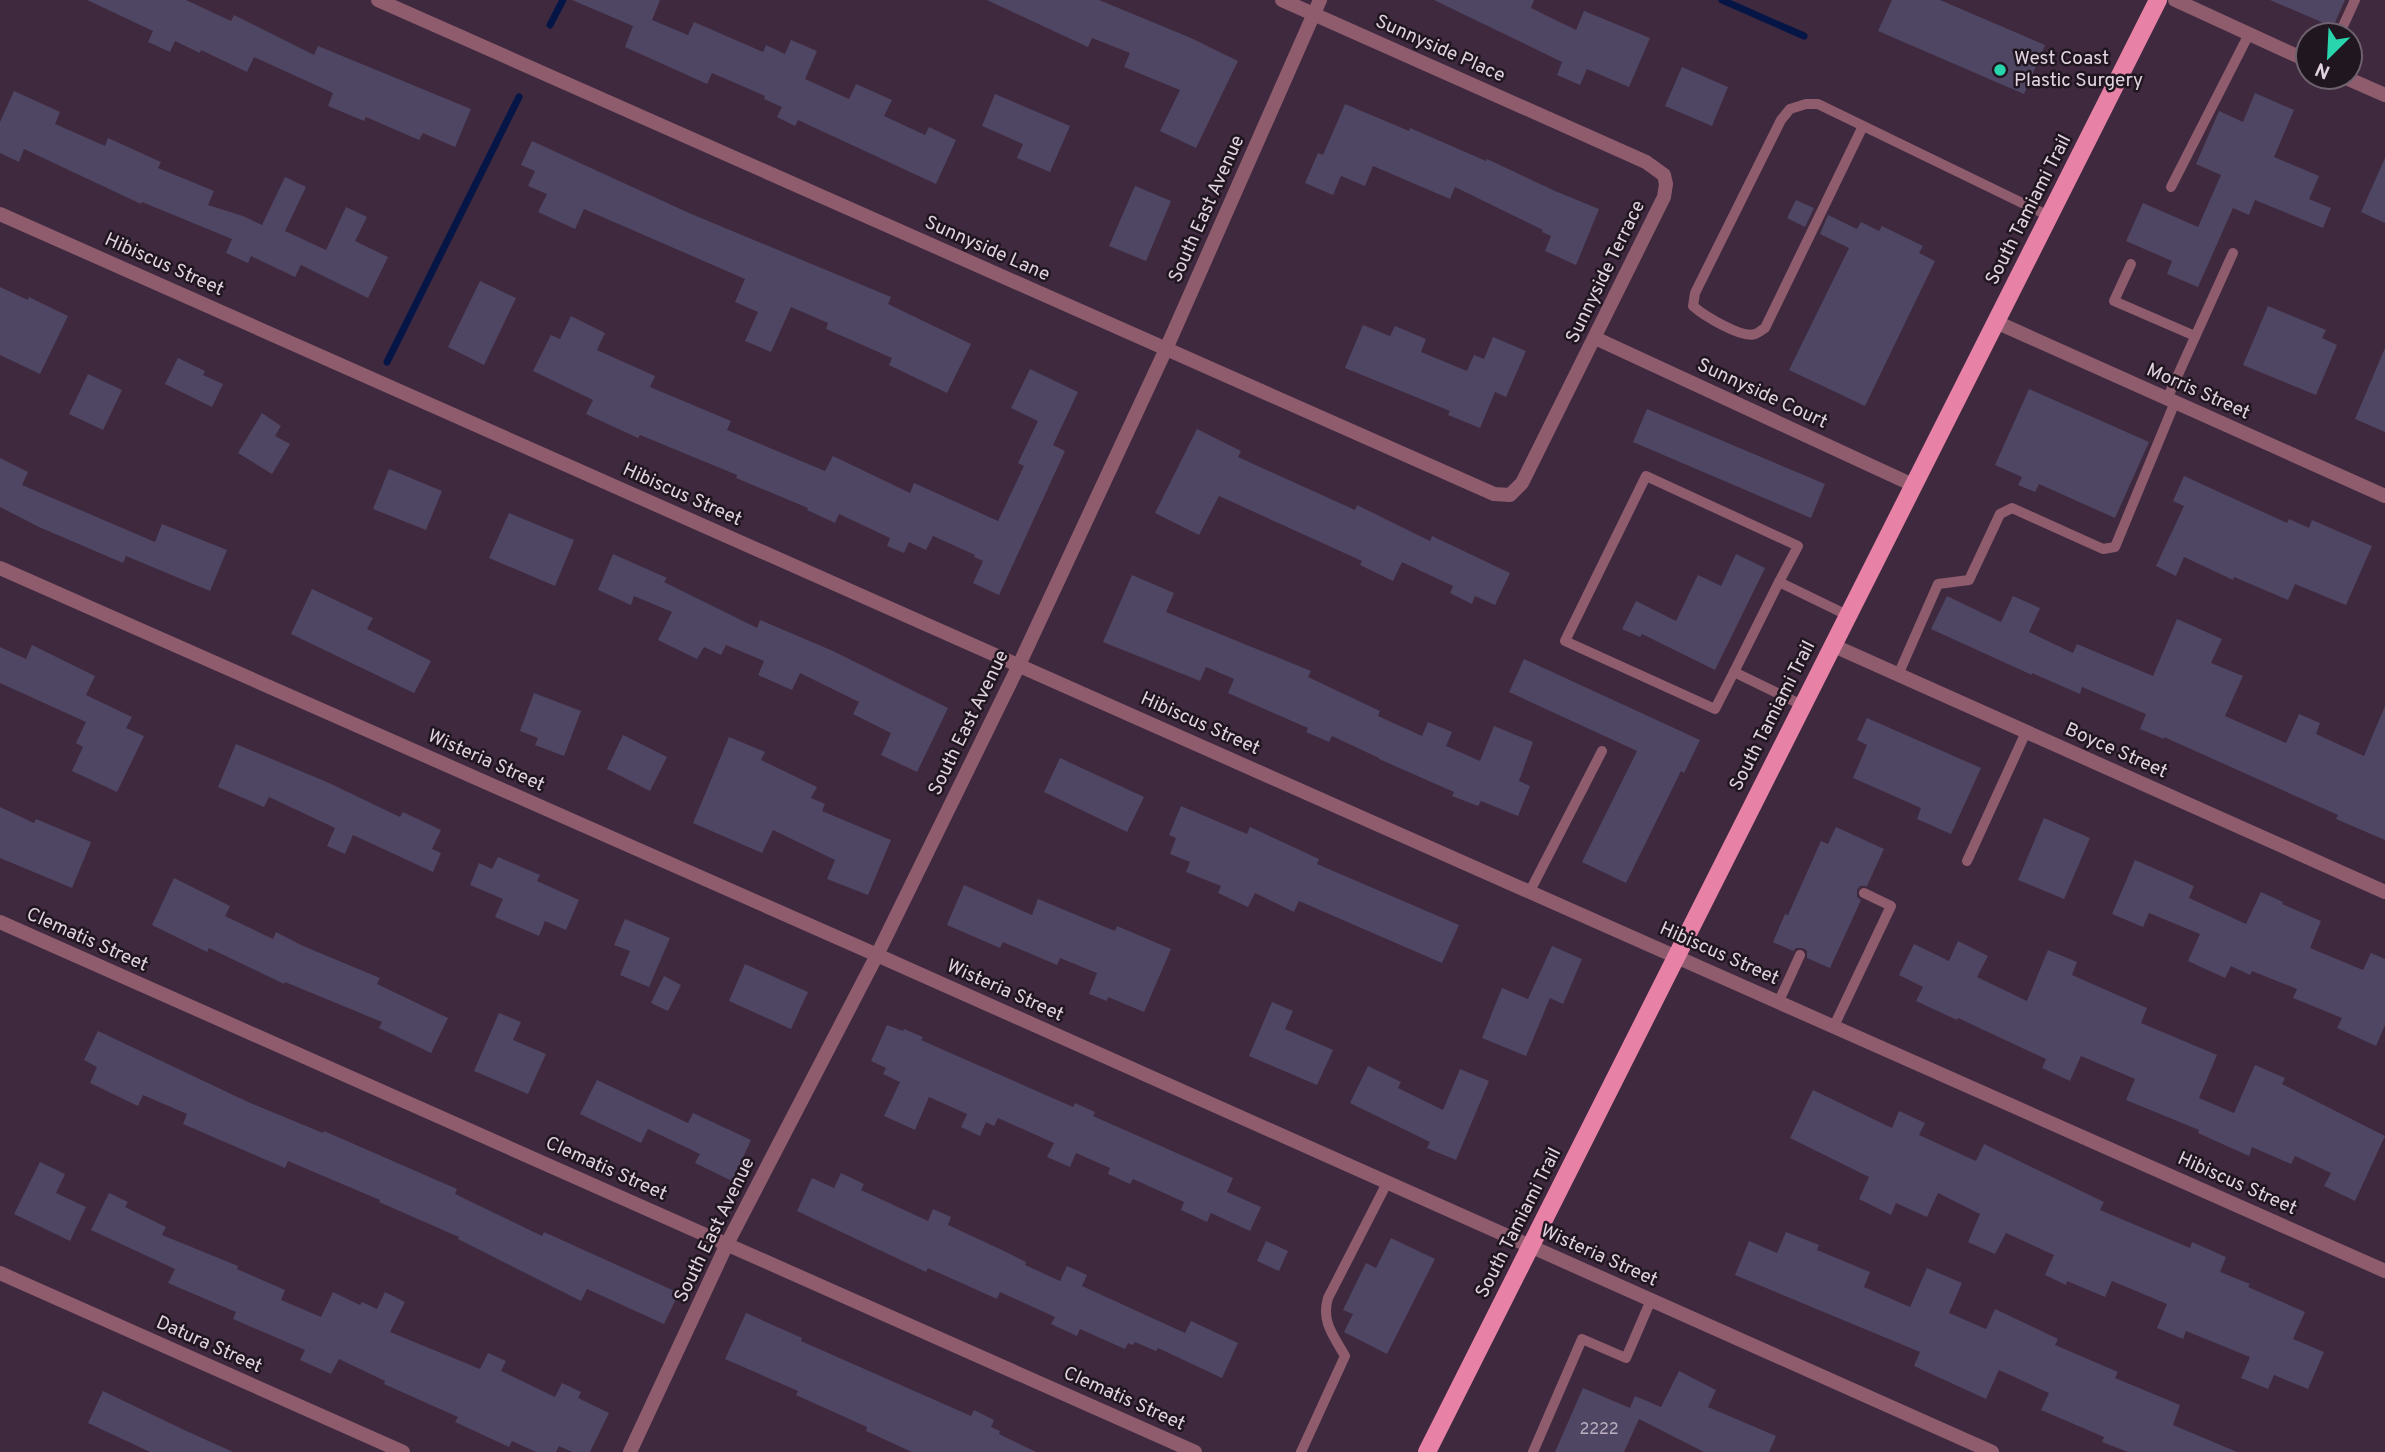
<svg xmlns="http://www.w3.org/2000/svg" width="2385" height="1452" font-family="Overpass,sans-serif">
<rect width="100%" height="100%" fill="#3f293f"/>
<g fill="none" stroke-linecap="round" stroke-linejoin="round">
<g stroke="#051546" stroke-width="7">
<polyline points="1722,0 1804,36"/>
<polyline points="550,25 563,0"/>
<polyline points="387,362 519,97"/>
</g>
</g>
<g fill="#4e4663">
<polygon points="87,0 186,0 231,21 234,15 314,55 318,46 471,109 455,147 423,133 419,140 366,117 364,121 328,106 333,93 254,57 247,72 201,50 200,53 175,41 170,52 148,42 153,31"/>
<polygon points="572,0 660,0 652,20 688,35 694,22 763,52 766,45 785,54 791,40 817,51 805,79 849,99 856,84 892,100 884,116 925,135 929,127 956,140 936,184 798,120 795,126 777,117 782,107 764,99 765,96 712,73 707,84 625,47 633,26"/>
<polygon points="987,0 1099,0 1191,38 1238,61 1196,148 1160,131 1180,90 1124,67 1130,53 1092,38 1088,47"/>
<polygon points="1434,0 1534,0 1531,8 1576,30 1584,11 1650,38 1629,87 1587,69 1580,85 1557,75 1562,62"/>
<polygon points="1892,0 1940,0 2045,45 2024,94 1878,31"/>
<polygon points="2270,0 2345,0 2333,27"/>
<polygon points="1682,67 1728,87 1712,126 1665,106"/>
<polygon points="14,91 60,112 55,124 105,146 108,138 161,162 158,168 214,191 208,205 243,216 262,225 285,177 306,187 285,231 326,250 346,207 367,217 355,241 388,257 368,298 301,265 295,277 251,256 248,263 226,253 232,239 142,202 141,204 24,149 19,162 0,153 0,122"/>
<polygon points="2255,93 2294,110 2274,157 2319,176 2309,199 2331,208 2323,228 2255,200 2249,215 2233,208 2198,287 2167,274 2172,261 2126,241 2143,203 2198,227 2221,175 2196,164 2219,111 2243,122"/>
<polygon points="995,94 1070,126 1050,172 1017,158 1023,144 982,126"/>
<polygon points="1345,104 1409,131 1410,128 1486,161 1487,159 1555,191 1599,209 1576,265 1545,251 1551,236 1542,232 1543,230 1455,187 1450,199 1373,166 1365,186 1341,176 1333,195 1305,183 1318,153 1323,155"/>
<polygon points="532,141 689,213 891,297 888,304 971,344 947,393 889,365 892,358 826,329 828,323 791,307 771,352 745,341 758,312 735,302 745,279 584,209 575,229 538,212 547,194 528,186 535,171 521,165"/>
<polygon points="2385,158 2385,223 2361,212"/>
<polygon points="1135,186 1171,201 1146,261 1109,246"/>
<polygon points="1796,200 1814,208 1805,227 1787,218"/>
<polygon points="1828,215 1857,229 1861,222 1879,231 1882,226 1923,246 1919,253 1935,261 1865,406 1789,370 1849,248 1820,234"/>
<polygon points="480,281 516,298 484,365 448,347"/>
<polygon points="0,287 28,300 29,297 68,316 40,374 0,355"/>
<polygon points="2268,306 2326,330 2322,338 2337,345 2316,395 2243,365"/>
<polygon points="571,316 605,333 597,350 655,376 650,387 731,421 727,430 825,471 833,456 910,493 914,483 998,521 1024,466 1018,463 1038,421 1011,408 1030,369 1078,392 1053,445 1065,451 999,595 973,583 983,561 974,557 975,555 933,536 926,550 909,542 904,553 887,546 890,538 839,514 835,523 807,510 808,508 736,478 737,475 640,435 638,438 586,414 593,400 533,371 551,335 560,339"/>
<polygon points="1363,325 1390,336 1395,326 1426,339 1421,352 1467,371 1474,355 1484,359 1493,337 1526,351 1506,397 1495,392 1480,428 1448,415 1450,411 1345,368"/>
<polygon points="2385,348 2385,432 2355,419"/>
<polygon points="178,358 205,371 203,375 223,384 212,407 165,384"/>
<polygon points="88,374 122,390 103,430 69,414"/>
<polygon points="2029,389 2149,442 2115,518 2039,484 2035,492 2018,485 2022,477 1995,465"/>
<polygon points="1647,409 1825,484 1811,518 1633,442"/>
<polygon points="262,413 281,426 275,436 290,444 272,474 238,453"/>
<polygon points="1197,429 1241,451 1238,457 1355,510 1357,505 1430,541 1432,536 1510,573 1495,605 1475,596 1472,604 1450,593 1453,586 1402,562 1393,581 1360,565 1362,561 1219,496 1199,535 1155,513"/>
<polygon points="0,458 28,472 22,485 155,542 162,524 227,550 210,591 126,556 123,563 39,527 0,507"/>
<polygon points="389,469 442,491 426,530 373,509"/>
<polygon points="2184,476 2287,523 2289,519 2309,528 2312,520 2372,546 2346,605 2295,584 2288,600 2234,577 2233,580 2184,557 2176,576 2156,566 2184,506 2173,501"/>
<polygon points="509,513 574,540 555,586 489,558"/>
<polygon points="613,554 667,578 664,582 757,628 760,620 833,651 948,708 917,772 881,755 891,733 853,714 859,702 800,673 792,690 758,675 764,661 726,645 721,655 704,647 697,659 658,640 672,612 634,596 631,605 598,590"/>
<polygon points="1736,554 1765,568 1715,670 1642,634 1640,637 1622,629 1636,601 1676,621 1698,575 1721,586"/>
<polygon points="1132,575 1174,593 1166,612 1311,671 1308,677 1380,711 1378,716 1422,736 1428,722 1452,732 1446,746 1480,761 1494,726 1533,742 1519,781 1530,786 1518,816 1481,801 1478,806 1452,796 1454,792 1379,759 1379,758 1332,736 1329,742 1306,732 1308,728 1228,693 1234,679 1206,667 1200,681 1103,642"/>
<polygon points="312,589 373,618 367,629 431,661 414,693 291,634"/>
<polygon points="1947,596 2001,622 2013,596 2040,608 2029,632 2073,653 2077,644 2153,676 2177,619 2222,639 2211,663 2243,676 2225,716 2286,743 2299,714 2320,723 2316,734 2364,756 2385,706 2385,840 2336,819 2338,815 2164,737 2164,739 2140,729 2146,714 2082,687 2080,694 2032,673 2032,675 1931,629"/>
<polygon points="32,645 95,676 86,695 132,717 126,728 144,736 117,792 72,771 83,747 76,743 86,722 0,683 0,647 26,659"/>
<polygon points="1524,659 1700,740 1684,773 1681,771 1626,883 1582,862 1637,751 1509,692"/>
<polygon points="534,693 581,711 564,756 535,745 538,738 520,731"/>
<polygon points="1867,718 1981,768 1951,834 1917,819 1921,808 1853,778 1867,745 1857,740"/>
<polygon points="623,735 667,757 650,791 607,769"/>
<polygon points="729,737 765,752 761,760 817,787 811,798 825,804 822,811 891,840 868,895 827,879 835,860 773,830 762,853 693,823"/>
<polygon points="236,744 329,783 400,817 403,812 441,830 432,849 441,853 433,872 353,835 345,854 327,846 335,828 269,797 264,807 218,787"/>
<polygon points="1060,758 1144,797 1127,832 1044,792"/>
<polygon points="1181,806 1247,834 1250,827 1319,859 1317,864 1459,925 1442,963 1299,901 1294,912 1255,893 1248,907 1218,893 1221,886 1186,872 1190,862 1170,854 1176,838 1169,835"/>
<polygon points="0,807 34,823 36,819 91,842 72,888 0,858"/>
<polygon points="2044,818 2090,838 2064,899 2018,880"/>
<polygon points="1836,827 1884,849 1867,886 1860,886 1857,890 1857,897 1861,900 1830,968 1807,958 1807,951 1803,948 1796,948 1793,951 1773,942 1785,914 1788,915 1821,841 1828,844"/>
<polygon points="498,857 540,875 537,881 579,900 566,930 545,921 539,936 495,917 503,899 470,885 479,863 492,869"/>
<polygon points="2135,860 2194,886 2189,898 2246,924 2261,892 2283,902 2282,904 2321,921 2310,948 2363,970 2371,953 2385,959 2385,1025 2376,1046 2337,1028 2342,1018 2293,998 2297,989 2252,971 2250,975 2231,966 2225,978 2188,961 2200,934 2149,913 2143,927 2112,914"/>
<polygon points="174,878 230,906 225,916 273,939 276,932 303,946 380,978 377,984 448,1018 431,1053 379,1028 382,1022 285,982 284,984 209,948 207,952 152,925"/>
<polygon points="964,885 1032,915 1038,899 1115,931 1117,926 1171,949 1144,1012 1108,997 1107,1001 1089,994 1097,973 1060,958 1057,965 1003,942 1000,948 947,925"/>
<polygon points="625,919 670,938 649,987 620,975 630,951 614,945"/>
<polygon points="1958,941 1988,956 1977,977 2027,1001 2048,950 2077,962 2072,975 2147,1008 2141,1023 2217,1055 2199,1098 2234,1113 2255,1065 2285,1078 2282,1084 2385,1136 2355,1201 2324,1186 2331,1173 2295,1156 2291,1164 2252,1147 2249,1156 2198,1133 2199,1130 2126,1100 2135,1079 2081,1056 2070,1081 2042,1068 2046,1059 1958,1018 1957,1020 1916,1001 1923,987 1899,975 1914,944 1949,961"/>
<polygon points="1552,946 1582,959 1563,1004 1550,998 1526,1056 1482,1038 1502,988 1528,999"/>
<polygon points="745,964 808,992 791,1029 729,1001"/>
<polygon points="664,976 681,985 668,1011 651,1003"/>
<polygon points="1272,1002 1293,1011 1285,1029 1333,1050 1317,1085 1249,1056"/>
<polygon points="499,1013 521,1022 513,1040 546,1054 528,1094 474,1071"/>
<polygon points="887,1025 903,1031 904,1029 923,1037 921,1040 1073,1107 1075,1103 1095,1112 1093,1116 1233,1178 1227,1192 1261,1207 1250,1231 1211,1213 1207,1222 1181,1210 1184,1202 1133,1179 1130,1184 1108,1174 1110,1168 1076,1153 1070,1167 1047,1157 1054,1143 998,1118 994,1126 986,1122 980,1136 961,1127 967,1114 929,1097 915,1130 884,1116 900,1082 883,1074 886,1068 871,1061"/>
<polygon points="98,1031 248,1102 323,1133 324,1131 457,1189 455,1194 542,1236 544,1232 679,1293 664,1324 587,1289 581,1301 458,1239 459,1237 379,1202 380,1200 288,1161 285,1168 183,1124 187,1114 143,1095 138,1106 90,1083 97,1067 84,1060"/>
<polygon points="1368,1066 1401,1082 1398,1088 1443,1110 1460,1069 1489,1081 1456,1160 1427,1148 1430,1142 1350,1103"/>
<polygon points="597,1080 688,1123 693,1113 751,1140 732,1181 695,1163 700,1154 648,1129 641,1143 580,1114"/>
<polygon points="1813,1090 1892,1128 1899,1111 1925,1123 1919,1135 1976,1161 1984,1144 2104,1202 2100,1210 2190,1248 2192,1242 2226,1257 2220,1272 2250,1284 2248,1287 2305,1312 2293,1339 2324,1352 2308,1389 2274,1375 2268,1389 2241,1378 2250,1357 2186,1331 2183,1339 2157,1328 2167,1304 2112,1281 2105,1297 2067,1281 2066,1285 2045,1275 2054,1255 2006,1233 1995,1254 1968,1242 1980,1214 1938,1193 1927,1217 1896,1203 1891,1215 1859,1199 1869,1177 1790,1138"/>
<polygon points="40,1162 65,1174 56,1193 86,1207 70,1241 14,1214"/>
<polygon points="841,1173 864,1184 861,1190 928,1221 933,1209 951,1217 948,1225 1002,1250 1026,1262 1025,1265 1060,1281 1067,1266 1087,1275 1082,1286 1185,1333 1191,1321 1238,1343 1222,1378 1158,1348 1156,1351 1135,1342 1133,1345 1128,1343 1125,1349 1080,1329 1077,1336 1051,1324 1055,1317 1000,1292 997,1299 928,1268 926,1272 797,1211 812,1178 834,1188"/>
<polygon points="109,1193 128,1202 125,1207 166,1227 162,1235 238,1266 237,1269 285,1290 281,1300 321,1317 333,1292 360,1305 362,1302 377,1309 385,1292 405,1302 390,1332 480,1369 488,1353 506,1361 501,1371 555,1397 562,1383 581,1392 578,1398 609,1413 590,1452 572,1452 559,1446 556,1452 536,1452 512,1441 509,1447 455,1422 458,1417 384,1384 385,1381 339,1359 331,1374 300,1360 305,1350 233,1319 236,1312 168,1283 175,1269 91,1230"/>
<polygon points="1786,1232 1819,1245 1817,1250 1870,1272 1864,1287 1910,1307 1927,1268 1962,1283 1949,1313 1986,1329 1995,1309 2058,1339 2055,1345 2118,1372 2115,1378 2180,1405 2173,1425 2237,1452 2128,1452 2102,1442 2104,1437 2041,1410 2049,1393 1999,1370 1986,1399 1914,1366 1920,1352 1735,1275 1749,1241 1777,1253"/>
<polygon points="1391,1238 1435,1259 1387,1354 1344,1332 1353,1314 1343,1310 1366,1263 1376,1268"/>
<polygon points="1266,1241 1288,1251 1279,1271 1257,1261"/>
<polygon points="746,1313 802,1338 801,1341 971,1416 974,1410 994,1420 991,1427 1000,1431 999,1434 1036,1452 912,1452 866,1431 867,1427 796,1395 798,1391 725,1359"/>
<polygon points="1679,1371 1716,1390 1708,1407 1776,1436 1769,1452 1704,1452 1639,1419 1624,1452 1555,1452 1583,1388 1630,1408 1635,1396 1661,1407"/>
<polygon points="103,1391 182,1429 233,1452 150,1452 88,1423"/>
</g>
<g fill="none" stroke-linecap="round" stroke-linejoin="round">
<g stroke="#8e5c6d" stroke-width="10">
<polyline points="2339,35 2355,0"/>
<path d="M 1863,126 L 1765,328 C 1763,329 1757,334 1755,334 C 1742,339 1703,315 1693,306 L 1695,293 L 1781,120 L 1790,109 L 1806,104 L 1818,104 L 2049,216"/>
<polyline points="2171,187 2249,34"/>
<polyline points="2131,264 2114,301 2195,336"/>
<polyline points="2167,399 2233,253"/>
<polyline points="1734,672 1779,582"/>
<polyline points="1898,675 1938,584 1969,580 2000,514 2012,508 2103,549 2115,547 2175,402"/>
<polyline points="1802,705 1734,672 1715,709 1565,641 1646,476 1798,546 1779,582 1847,615"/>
<polyline points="1967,861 2026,732"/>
<polyline points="1530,891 1602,751"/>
<polyline points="1779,1001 1800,955"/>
<polyline points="1834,1026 1891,906 1864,893"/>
<path d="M 1301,1452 L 1345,1356 C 1333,1335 1321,1321 1328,1298 L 1387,1183"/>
<polyline points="1533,1452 1582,1339 1626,1358 1651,1300"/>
</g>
<g stroke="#8e5c6d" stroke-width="14">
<polyline points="378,0 1494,494 1510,495 1522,483 1664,197 1666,184 1664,175 1646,162 1282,0"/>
<polyline points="2175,0 2308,61"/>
<polyline points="2344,77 2385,95"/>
<polyline points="0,214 2385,1271"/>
<polyline points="1996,322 2385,496"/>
<polyline points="1595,338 1913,485"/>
<polyline points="0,568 877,955 1992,1452"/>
<polyline points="1832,645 2385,892"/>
<polyline points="0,922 1195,1452"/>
<polyline points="0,1273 403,1452"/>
<polyline points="630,1452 727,1244 877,955 1019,665 1166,349 1320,0"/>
</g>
<polyline stroke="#e782a6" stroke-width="18" points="1427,1452 2158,0"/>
</g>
<circle fill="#29d5ad" stroke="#201620" stroke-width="2.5" cx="2000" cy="70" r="7"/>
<g text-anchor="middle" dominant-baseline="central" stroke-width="5" stroke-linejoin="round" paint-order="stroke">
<g font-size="16" fill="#bcb0c1">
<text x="1599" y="1430">2222</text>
</g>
<g font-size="19" fill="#e1d3e0" stroke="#201620">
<text transform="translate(1440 49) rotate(24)">Sunnyside Place</text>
<text transform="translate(1207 209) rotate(-66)">South East Avenue</text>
<text transform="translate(2029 210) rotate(-63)">South Tamiami Trail</text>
<text transform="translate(987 249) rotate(24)">Sunnyside Lane</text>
<text transform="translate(164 265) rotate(24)">Hibiscus Street</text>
<text transform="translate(1606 272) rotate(-64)">Sunnyside Terrace</text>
<text transform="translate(2198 392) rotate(24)">Morris Street</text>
<text transform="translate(1762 394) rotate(25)">Sunnyside Court</text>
<text transform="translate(682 495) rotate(24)">Hibiscus Street</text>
<text transform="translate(1773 716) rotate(-63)">South Tamiami Trail</text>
<text transform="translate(969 723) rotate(-64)">South East Avenue</text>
<text transform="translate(1200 724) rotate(24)">Hibiscus Street</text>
<text transform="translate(2116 751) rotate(24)">Boyce Street</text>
<text transform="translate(486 761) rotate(24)">Wisteria Street</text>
<text transform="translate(87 940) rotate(24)">Clematis Street</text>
<text transform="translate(1719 954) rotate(24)">Hibiscus Street</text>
<text transform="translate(1005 991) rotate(24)">Wisteria Street</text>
<text transform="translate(606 1169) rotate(24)">Clematis Street</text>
<text transform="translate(2237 1184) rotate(24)">Hibiscus Street</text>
<text transform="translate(1519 1223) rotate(-63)">South Tamiami Trail</text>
<text transform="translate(715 1230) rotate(-64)">South East Avenue</text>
<text transform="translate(1599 1256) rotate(24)">Wisteria Street</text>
<text transform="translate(209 1345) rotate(24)">Datura Street</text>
<text transform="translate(1124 1399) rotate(24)">Clematis Street</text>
</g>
<g font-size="19" fill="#e1d3e0" stroke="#201620" text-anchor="start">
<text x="2014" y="59">West Coast<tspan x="2014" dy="22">Plastic Surgery</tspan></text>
</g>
</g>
<g transform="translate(2329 56) rotate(204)"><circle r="33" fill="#201620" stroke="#6d626d" stroke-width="2"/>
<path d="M0-5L12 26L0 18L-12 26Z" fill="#29d5ad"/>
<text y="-10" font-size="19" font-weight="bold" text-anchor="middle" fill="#e1d3e0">N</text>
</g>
</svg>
